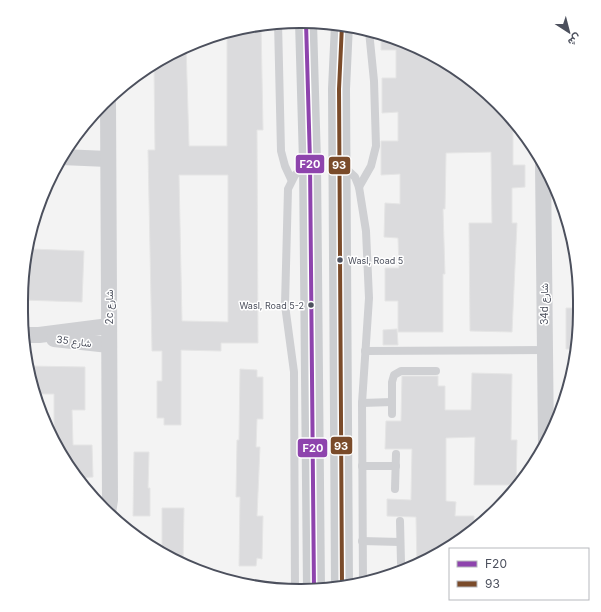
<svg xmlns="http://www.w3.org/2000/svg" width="601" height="612" font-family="Inter,Vazirmatn,sans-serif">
<rect width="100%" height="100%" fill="#f3f3f3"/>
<g fill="#dbdbdd" stroke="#e5e5e5" fill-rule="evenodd">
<path d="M 261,25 L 263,130 L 257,130 L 258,343 L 221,343 L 221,351 L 181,350 L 181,425 L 164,425 L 164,418 L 157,418 L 157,381 L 162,381 L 162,351 L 152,351 L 148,150 L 155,150 L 154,64 L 177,50 L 186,46 L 189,146 L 227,146 L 227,31 ZM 179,175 L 228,175 L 228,322 L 182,321 Z"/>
<polygon points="381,34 391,36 440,59 485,91 513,120 513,165 525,165 525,187 512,188 512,223 517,223 512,332 470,331 469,223 492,223 491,152 446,153 445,209 443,209 445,274 443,274 443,332 398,332 398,301 385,301 385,268 399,268 398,238 384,237 385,203 400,204 400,174 381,175 381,141 398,141 398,112 382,113 382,78 396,78 396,50 381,50"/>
<polygon points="30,249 84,251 82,302 23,300"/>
<polygon points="566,308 579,308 577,349 566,349"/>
<polygon points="397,329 398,345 383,345 383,330"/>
<polygon points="26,366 85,367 85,410 72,410 73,445 92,445 93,477 78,478 68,467 46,426 54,426 54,394 35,394"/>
<polygon points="240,369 257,370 257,377 263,377 263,419 257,419 256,447 260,447 257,516 263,516 262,559 257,558 256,566 239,566 240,497 236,497 237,440 239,440"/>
<polygon points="472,373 512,374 511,440 517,440 516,485 474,485 475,437 446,438 446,501 456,502 455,516 474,516 474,521 484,521 471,533 417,565 416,517 387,516 387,499 411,500 412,449 385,449 386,421 401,421 402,376 438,376 438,386 445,386 445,410 471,410"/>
<polygon points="134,452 149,452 148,488 150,488 150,516 133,516"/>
<polygon points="162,508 184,508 183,564 162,553"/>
</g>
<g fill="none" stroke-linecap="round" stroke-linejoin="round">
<g stroke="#cfd0d3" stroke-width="8">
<polyline points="278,22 281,151 285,166 291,179"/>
<polyline points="342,165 355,177 359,187 366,231 369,298 362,403 363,583"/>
<polyline points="359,187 371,166 376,146 374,81 369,31"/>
<polyline points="365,351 544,350"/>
<polyline points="362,403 392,402"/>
<polyline points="392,414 392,382 394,375 401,371 436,371"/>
<polyline points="362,466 396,466"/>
<polyline points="395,489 396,454"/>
<polyline points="400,521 401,563"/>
<polyline points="362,541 400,542"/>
<polyline points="227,579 228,579"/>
<polyline points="295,590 294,372 285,305 288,189 295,175 308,164"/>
</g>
<g stroke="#cfd0d3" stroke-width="16">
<polyline points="61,157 108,159"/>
<polyline points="543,164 546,444"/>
<polyline points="23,335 39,335 109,326"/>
<polyline points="54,339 109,345"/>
<polyline points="108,513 110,500 108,100"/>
</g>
<g stroke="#cbcdd0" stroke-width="22">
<polyline points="306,22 310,162 314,590"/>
<polyline points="342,24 339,89 342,586"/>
</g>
<g stroke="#fff" stroke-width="7">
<polyline id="bus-1" points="306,22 310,162 314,590"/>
</g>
<g stroke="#fff" stroke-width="7">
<polyline id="bus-2" points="342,25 339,89 342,586"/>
</g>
<use href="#bus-1" stroke="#8e44ad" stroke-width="4"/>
<use href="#bus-2" stroke="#7a4b2a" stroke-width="4"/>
</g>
<g fill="#4c505d" stroke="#fff" stroke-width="1.5">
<circle cx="340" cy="260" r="3.5"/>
<circle cx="311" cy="305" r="3.5"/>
</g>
<g text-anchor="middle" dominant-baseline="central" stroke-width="3" stroke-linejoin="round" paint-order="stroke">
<g font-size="9" fill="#4c505d" stroke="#fff" text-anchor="start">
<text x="348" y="260">Wasl, Road 5</text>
<text x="304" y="305" text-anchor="end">Wasl, Road 5-2</text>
</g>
<g font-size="10" fill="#4c505d" stroke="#fff">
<text transform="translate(544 304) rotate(-90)">34d شارع</text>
<text transform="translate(109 307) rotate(-90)">2c شارع</text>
<text transform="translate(74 341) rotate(7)">شارع 35</text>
</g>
</g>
<path d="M0 0H601V612H0ZM300 28H301A272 272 0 0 1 573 300V312A272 272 0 0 1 301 584H300A272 272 0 0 1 28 312V300A272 272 0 0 1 300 28Z" fill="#fff" fill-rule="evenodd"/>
<path fill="none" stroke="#4c505d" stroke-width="2" d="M300 28H301A272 272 0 0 1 573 300V312A272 272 0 0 1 301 584H300A272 272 0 0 1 28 312V300A272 272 0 0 1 300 28Z"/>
<g stroke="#fff" stroke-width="1.5">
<rect x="295" y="154" width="30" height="20" rx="4" fill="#8e44ad"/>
<rect x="328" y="156" width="23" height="19" rx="4" fill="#7a4b2a"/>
<rect x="330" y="436" width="23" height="19" rx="4" fill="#7a4b2a"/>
<rect x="297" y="438" width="31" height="20" rx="4" fill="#8e44ad"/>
</g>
<g font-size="11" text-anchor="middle" font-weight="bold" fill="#fff">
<text x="310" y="168">F20</text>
<text x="339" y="169">93</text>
<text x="341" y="450">93</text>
<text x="313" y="452">F20</text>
</g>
<rect x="449" y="548" width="140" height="52" fill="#ffffff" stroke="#b7b9be"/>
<rect x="457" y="561" width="20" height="6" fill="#8e44ad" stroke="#b7b9be"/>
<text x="485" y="568" font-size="12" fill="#4c505d">F20</text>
<rect x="457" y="581" width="20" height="6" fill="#7a4b2a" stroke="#b7b9be"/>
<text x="485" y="588" font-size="12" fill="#4c505d">93</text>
<g transform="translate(569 32) rotate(144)" stroke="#ffffff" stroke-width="3" paint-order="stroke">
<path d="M0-3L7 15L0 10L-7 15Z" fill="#4c505d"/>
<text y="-6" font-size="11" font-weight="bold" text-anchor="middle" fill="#4c505d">ش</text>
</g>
</svg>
